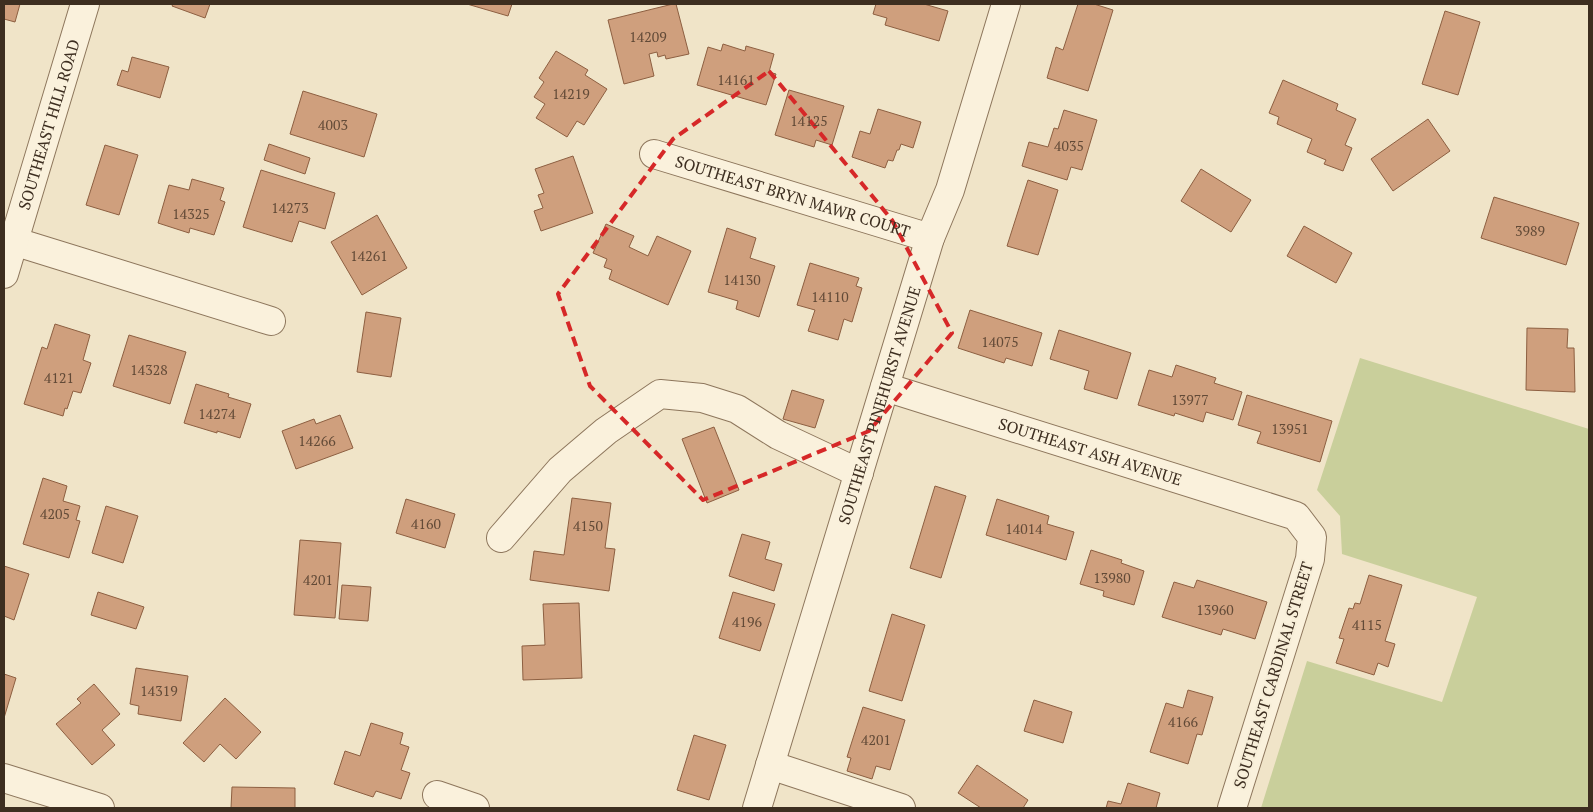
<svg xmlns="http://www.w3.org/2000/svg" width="1593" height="812" font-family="'PT Serif',serif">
<rect width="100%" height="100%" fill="#f0e4c8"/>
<polygon fill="#c9cf9b" points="1360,358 1589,429 1589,808 1261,808 1307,661 1442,702 1477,597 1342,554 1340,516 1317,490"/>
<g fill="#cf9f7d" stroke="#8d5f41">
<polygon points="4,4 20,4 15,22 4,19"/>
<polygon points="173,4 210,4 205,18 172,6"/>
<polygon points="467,4 512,4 508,16"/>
<polygon points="673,4 676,4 689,54 666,59 665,55 658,57 657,52 649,54 654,76 624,84 608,20"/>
<polygon points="876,4 924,4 948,11 939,41 885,25 887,18 873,14"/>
<polygon points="1078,4 1094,4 1113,10 1088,91 1047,78 1056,47 1063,50"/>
<polygon points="1445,11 1480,22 1458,95 1422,84"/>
<polygon points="723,44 745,51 746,46 774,54 769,72 776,74 766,105 697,85 708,47 721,51"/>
<polygon points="556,51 588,70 585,75 607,89 584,125 577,121 567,137 536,118 545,104 534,97 544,82 539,78"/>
<polygon points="132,57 169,67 160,98 117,85 122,70 128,72"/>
<polygon points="1283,80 1338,104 1336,110 1356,119 1345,145 1352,148 1343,171 1324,164 1326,160 1307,152 1312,139 1277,124 1279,117 1269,113"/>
<polygon points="789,90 844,106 832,145 816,140 814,147 775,135"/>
<polygon points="303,91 377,114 364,157 290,134"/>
<polygon points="878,109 921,122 913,148 901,144 899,150 897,150 893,161 888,160 885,168 852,157 860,131 870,134"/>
<polygon points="1064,110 1097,120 1082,170 1071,167 1067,180 1022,166 1029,142 1048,147 1054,128 1058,129"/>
<polygon points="1428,119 1450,151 1393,191 1371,159"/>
<polygon points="269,144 310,158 305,174 264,160"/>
<polygon points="105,145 138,155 119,215 86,205"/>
<polygon points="573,156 593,213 541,231 534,211 543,208 538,195 544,193 535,169"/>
<polygon points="1201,169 1251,200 1231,232 1181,201"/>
<polygon points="261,170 335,193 325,229 299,221 292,242 243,227"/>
<polygon points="192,179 224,188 220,200 225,202 214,235 190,228 189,233 158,223 169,185 189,190"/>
<polygon points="1028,180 1058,190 1038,255 1007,246"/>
<polygon points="1494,197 1579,223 1566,265 1481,238"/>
<polygon points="377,215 407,268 362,295 331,242"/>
<polygon points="606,224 634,236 629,247 648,256 657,236 691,251 668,305 609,279 612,270 604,267 607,259 593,253"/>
<polygon points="1304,226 1352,253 1336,283 1287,256"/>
<polygon points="727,228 756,238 750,258 775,266 759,317 736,309 738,301 708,292"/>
<polygon points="810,263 859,278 856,286 862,288 852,322 844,319 838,340 808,331 815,310 797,305"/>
<polygon points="970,310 1042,333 1032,366 1006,358 1004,363 958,348"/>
<polygon points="366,312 401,318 391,377 357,372"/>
<polygon points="55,324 90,335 83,360 91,363 81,393 73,391 67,409 65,408 63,416 24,404 42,347 47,349"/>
<polygon points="1527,328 1568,329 1567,348 1574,348 1575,392 1526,390"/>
<polygon points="1059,330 1131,353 1117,399 1084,389 1089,371 1050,359"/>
<polygon points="129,335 186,352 170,404 113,386"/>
<polygon points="1176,365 1216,378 1214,383 1242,392 1233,420 1206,412 1203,422 1175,413 1174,416 1138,405 1149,370 1172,377"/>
<polygon points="196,384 229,394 228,397 251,404 240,438 217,431 217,433 184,423"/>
<polygon points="792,390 824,400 815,428 783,419"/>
<polygon points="1247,395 1332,421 1320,462 1257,443 1261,432 1238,425"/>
<polygon points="340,415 353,448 296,469 282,431 314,419 316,424"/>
<polygon points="714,427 739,490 707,503 682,439"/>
<polygon points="43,478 67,486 63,501 80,506 76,520 80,521 69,558 23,544"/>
<polygon points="935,486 966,496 941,578 910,568"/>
<polygon points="572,498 611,503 605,548 615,549 609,591 530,580 534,551 564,555"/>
<polygon points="406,499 455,514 445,548 396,533"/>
<polygon points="997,499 1049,516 1047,524 1074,532 1066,560 986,535"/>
<polygon points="106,506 138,516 123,563 92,553"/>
<polygon points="742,534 770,542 765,559 782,564 774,591 729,576"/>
<polygon points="300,540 341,543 335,618 294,615"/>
<polygon points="1091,550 1122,560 1121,563 1144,571 1134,605 1103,596 1104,591 1080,584"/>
<polygon points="4,566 29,574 14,620 4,616"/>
<polygon points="1369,575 1402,585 1385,641 1395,644 1388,667 1378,663 1374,675 1336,663 1344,639 1339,638 1349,608 1353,609 1355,603 1360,604"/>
<polygon points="1197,580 1267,602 1255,639 1223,629 1221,635 1162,617 1174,582 1194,588"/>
<polygon points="342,585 371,587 368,621 339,619"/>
<polygon points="98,592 144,607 136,629 91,615"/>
<polygon points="733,592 775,604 760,651 719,638"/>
<polygon points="579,603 582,678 523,680 522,646 545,645 543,604"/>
<polygon points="892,614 925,625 902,701 869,691"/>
<polygon points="136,668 188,676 181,721 138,714 139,706 130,704"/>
<polygon points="4,674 16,678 4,718"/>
<polygon points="94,684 120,714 102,730 115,745 92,765 56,724 81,703 77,699"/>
<polygon points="1188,690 1213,697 1202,735 1197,734 1188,764 1150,752 1166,703 1183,708"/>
<polygon points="225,698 261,732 236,759 220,744 204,762 183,743"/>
<polygon points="1034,700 1072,712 1063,743 1024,731"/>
<polygon points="863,707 905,720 890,770 876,766 872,779 847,771 851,758 847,757"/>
<polygon points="371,723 403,733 400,744 409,747 401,770 410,773 401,799 376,791 373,797 334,784 345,751 360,756"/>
<polygon points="694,735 726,745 709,800 677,790"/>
<polygon points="977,765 1028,800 1023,808 981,808 958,793"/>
<polygon points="1128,783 1160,793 1156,808 1106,808 1108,801 1121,804"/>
<polygon points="232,787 295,788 295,808 231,808"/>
</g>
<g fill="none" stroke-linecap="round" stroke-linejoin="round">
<g stroke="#8d765c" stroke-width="30">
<g id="minor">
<path id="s1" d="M 654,154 L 930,238"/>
<polyline points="13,241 271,321"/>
<path id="s2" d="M 4,274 L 85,4"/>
<path id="s3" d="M 885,387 L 1296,516 L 1312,537 L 1310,559 L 1232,808"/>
<polyline points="501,538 560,470 606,431 660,394 702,398 737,409 778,435 859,473"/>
<polyline points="770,765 901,808"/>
<polyline points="4,778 100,808"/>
<polyline points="437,795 475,808"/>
<path id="s4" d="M 757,808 L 930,238 L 950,190 L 1006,4"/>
</g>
</g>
<use href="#minor" stroke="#faf1dc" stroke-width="28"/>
</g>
<path fill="none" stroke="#d62828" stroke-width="4" stroke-dasharray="10 6" stroke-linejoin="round" d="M 769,71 L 892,220 L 952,333 L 869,431 L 703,500 L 590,386 L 558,294 L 673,139 Z"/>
<g text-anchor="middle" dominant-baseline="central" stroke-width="4" stroke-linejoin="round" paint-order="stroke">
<g font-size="14" fill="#624a37">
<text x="648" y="36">14209</text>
<text x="736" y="79">14161</text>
<text x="571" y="93">14219</text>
<text x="809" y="120">14125</text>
<text x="333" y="124">4003</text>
<text x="1069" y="145">4035</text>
<text x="290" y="207">14273</text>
<text x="191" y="213">14325</text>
<text x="1530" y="230">3989</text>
<text x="369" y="255">14261</text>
<text x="742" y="279">14130</text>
<text x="830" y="296">14110</text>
<text x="1000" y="341">14075</text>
<text x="149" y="369">14328</text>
<text x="59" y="377">4121</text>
<text x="1190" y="399">13977</text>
<text x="217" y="413">14274</text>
<text x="1290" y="428">13951</text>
<text x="317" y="440">14266</text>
<text x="55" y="513">4205</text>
<text x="426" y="523">4160</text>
<text x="588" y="525">4150</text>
<text x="1024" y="528">14014</text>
<text x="1112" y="577">13980</text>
<text x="318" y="579">4201</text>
<text x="1215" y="609">13960</text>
<text x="747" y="621">4196</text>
<text x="1367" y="624">4115</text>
<text x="159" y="690">14319</text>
<text x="1183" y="721">4166</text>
<text x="876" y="739">4201</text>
</g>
<g font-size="16" fill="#3d2e20" stroke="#f7eed8">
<text stroke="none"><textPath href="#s2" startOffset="156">SOUTHEAST HILL ROAD</textPath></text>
<text stroke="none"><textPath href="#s1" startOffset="145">SOUTHEAST BRYN MAWR COURT</textPath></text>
<text stroke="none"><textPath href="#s4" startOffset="421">SOUTHEAST PINEHURST AVENUE</textPath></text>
<text stroke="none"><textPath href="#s3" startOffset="215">SOUTHEAST ASH AVENUE</textPath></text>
<text transform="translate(1273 675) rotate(-73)">SOUTHEAST CARDINAL STREET</text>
</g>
</g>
<rect width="1593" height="812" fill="none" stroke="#3d2e20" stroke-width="10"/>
</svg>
